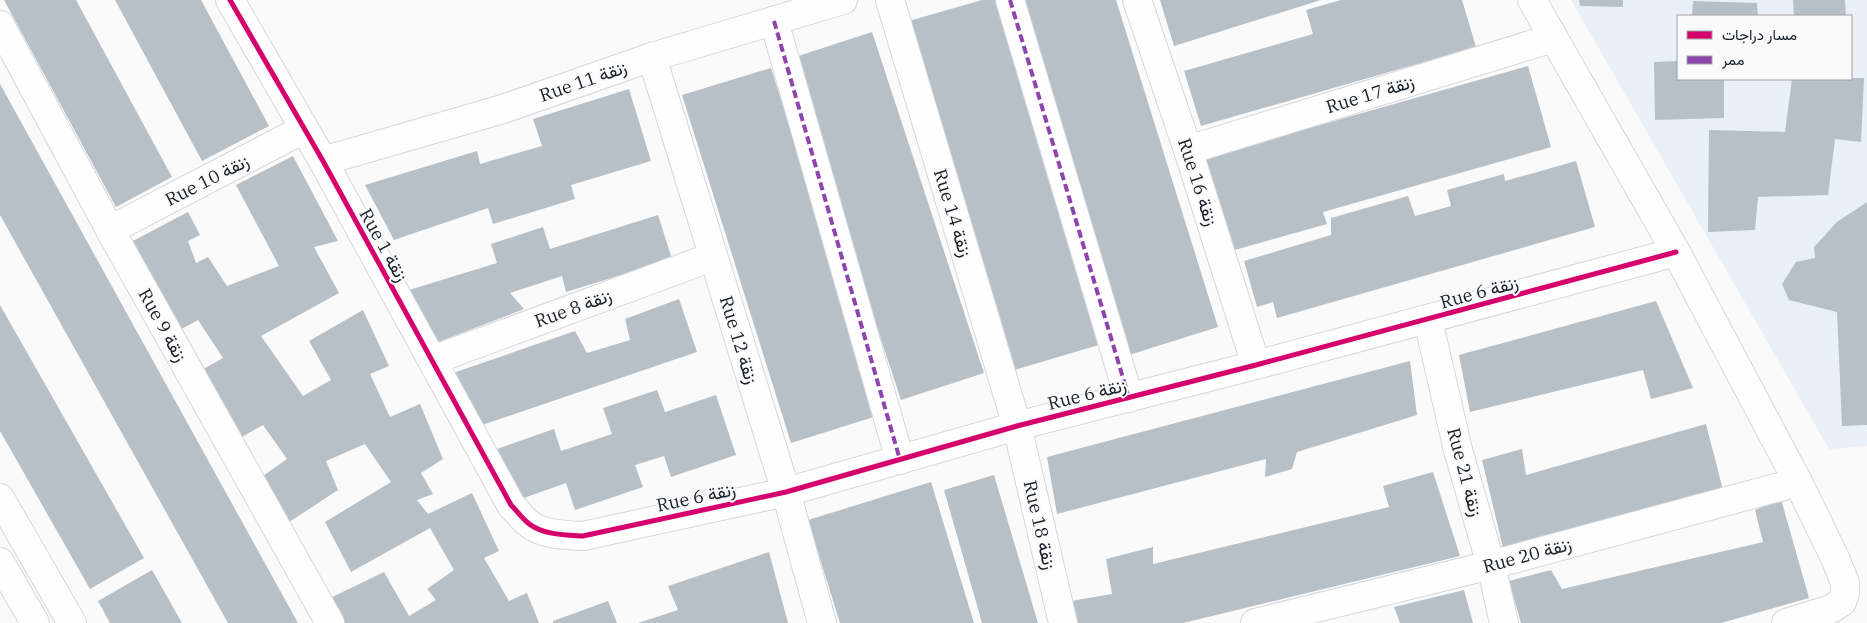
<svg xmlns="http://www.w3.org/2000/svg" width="1867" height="623" font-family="'IBM Plex Serif',Vazirmatn,serif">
<rect width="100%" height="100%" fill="#fafafa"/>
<path fill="#eaf0f7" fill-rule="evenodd" d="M 1571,0 L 1867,0 L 1867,446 L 1829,449 ZM 1678,16 L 1851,16 L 1851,79 L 1678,79 Z"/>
<g fill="#b7bfc7">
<polygon points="4,0 76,0 172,177 116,207"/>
<polygon points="115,0 201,0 269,126 202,161"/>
<polygon points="982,0 1002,0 1102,344 1011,371 909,21"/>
<polygon points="1019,0 1116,0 1218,327 1129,355"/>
<polygon points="1160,0 1321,0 1174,46"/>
<polygon points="1341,0 1462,0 1476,47 1201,126 1184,71 1313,34 1306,10"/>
<polygon points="1579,0 1623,0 1623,7 1580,6"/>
<polygon points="1793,0 1845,0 1846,16 1794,16"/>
<polygon points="1693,1 1757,3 1758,16 1692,16"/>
<polygon points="872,32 984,373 901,400 789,59"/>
<polygon points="1678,61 1678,79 1724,79 1724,118 1655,120 1654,62"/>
<polygon points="1528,66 1551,147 1323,212 1327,224 1231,251 1204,158"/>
<polygon points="771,68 880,415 791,443 682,95"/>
<polygon points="1851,78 1864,78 1861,142 1835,139 1828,195 1758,197 1755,230 1708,232 1709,130 1785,132 1792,79"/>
<polygon points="0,84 298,623 228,623 0,215"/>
<polygon points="629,89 651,161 571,185 575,199 493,224 488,208 394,240 365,185 477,151 480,164 542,146 533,119"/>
<polygon points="293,156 338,241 314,247 339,293 261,336 303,396 331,380 309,341 363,310 389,366 370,374 390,417 420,404 443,459 421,473 433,494 417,500 428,514 472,493 499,551 484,558 509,601 527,593 539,623 336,623 324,601 384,572 409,616 436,600 427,589 454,570 430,528 351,572 325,522 391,482 365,444 326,461 338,490 283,526 260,478 287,459 263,425 233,442 196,373 223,358 198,320 176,332 129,243 188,212 200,235 188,241 196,263 208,257 227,286 279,266 236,185"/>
<polygon points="1576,161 1595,227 1277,318 1273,302 1257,307 1244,261 1331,235 1331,218 1408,196 1415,216 1451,206 1447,190 1504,174 1505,181"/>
<polygon points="1867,202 1867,425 1842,426 1837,312 1789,300 1782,284 1796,262 1815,258 1814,247 1837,222"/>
<polygon points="658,215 672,259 566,292 562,276 510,293 524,309 433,344 406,291 497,263 491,244 543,227 550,249"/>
<polygon points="679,299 697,352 482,425 453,373 575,331 587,353 630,340 625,319"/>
<polygon points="1656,301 1693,388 1651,399 1643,370 1470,412 1459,355"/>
<polygon points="0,305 144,558 90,589 0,431"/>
<polygon points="1410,361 1417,415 1297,452 1292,469 1265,477 1266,459 1057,514 1047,457"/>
<polygon points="657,390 665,412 716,395 736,455 671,477 664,456 635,465 643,487 575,510 566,483 521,499 494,450 554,429 561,451 612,434 603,408"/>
<polygon points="1706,424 1724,494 1504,552 1482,460 1522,449 1526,475"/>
<polygon points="1433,472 1460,556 1183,623 1076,623 1071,601 1112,594 1106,559 1153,547 1153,564 1389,507 1383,486"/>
<polygon points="994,475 1038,623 982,623 944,490"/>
<polygon points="931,482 974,623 840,623 808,520"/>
<polygon points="1781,499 1809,598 1721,623 1521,623 1509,581 1551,570 1562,589 1763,542 1755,510"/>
<polygon points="769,552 788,623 638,623 678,610 668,586"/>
<polygon points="152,570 182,623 110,623 98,601"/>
<polygon points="1464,590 1473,623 1400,623 1394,607"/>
<polygon points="608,601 617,623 553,623 553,621"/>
</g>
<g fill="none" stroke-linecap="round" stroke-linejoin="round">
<g stroke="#d3d7dc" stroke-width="30">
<g id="street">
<path d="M 230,0 L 323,161 L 511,505 C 517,511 522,518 528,523 C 542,535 566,535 583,536 L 786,492 L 1017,426 L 1256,365 L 1676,252"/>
<polyline points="890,0 1017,426 1063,623"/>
<polyline points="1010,0 1129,398"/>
<polyline points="1137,0 1188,150 1256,365"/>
<polyline points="1532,0 1676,252 1798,482 1836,560 1845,583 1845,593 1842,602 1831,609 1786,623"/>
<polyline points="774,21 900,460"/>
<polyline points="0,25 110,230 330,623"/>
<polyline points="652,57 786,492 822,623"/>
<polyline points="1188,150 1553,38"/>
<polyline points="323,161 503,109 652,57 843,0"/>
<polyline points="110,230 304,129"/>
<polyline points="1428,320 1458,450 1491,565 1504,623"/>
<polyline points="433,360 712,257"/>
<polyline points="0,498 72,623"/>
<polyline points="1255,623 1491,565 1798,482"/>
</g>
</g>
<g stroke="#d3d7dc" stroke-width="30">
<polyline id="secondary" points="0,562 35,623"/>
</g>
<use href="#street" stroke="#fefefe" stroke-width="28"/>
<use href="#secondary" stroke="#fefefe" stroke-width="28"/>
<g stroke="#8e44ad" stroke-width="4" stroke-dasharray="8 4" stroke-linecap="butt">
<polyline points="1010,0 1129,398"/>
<polyline points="774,21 900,460"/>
</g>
<g stroke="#fafafa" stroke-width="8">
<path id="cycleway" d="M 230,0 L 323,161 L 511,505 C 517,511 522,518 528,523 C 542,535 566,535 583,536 L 786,492 L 1017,426 L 1256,365 L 1676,252"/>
</g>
<use href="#cycleway" stroke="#d6006c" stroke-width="5"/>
</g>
<g text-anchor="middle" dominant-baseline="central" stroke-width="4" stroke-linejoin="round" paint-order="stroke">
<g font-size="18" fill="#181f29" stroke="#fafafa">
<text transform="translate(583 81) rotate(-19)">Rue 11 زنقة</text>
<text transform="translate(1370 94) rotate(-17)">Rue 17 زنقة</text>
<text transform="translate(207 180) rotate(-27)">Rue 10 زنقة</text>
<text transform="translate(1198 182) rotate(72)">Rue 16 زنقة</text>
<text transform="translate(953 213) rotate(73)">Rue 14 زنقة</text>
<text transform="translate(384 245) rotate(61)">Rue 1 زنقة</text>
<text transform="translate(1479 292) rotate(-15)">Rue 6 زنقة</text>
<text transform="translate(573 308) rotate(-20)">Rue 8 زنقة</text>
<text transform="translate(163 325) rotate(61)">Rue 9 زنقة</text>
<text transform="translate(739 340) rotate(73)">Rue 12 زنقة</text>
<text transform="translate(1087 394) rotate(-14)">Rue 6 زنقة</text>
<text transform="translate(1465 472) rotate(75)">Rue 21 زنقة</text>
<text transform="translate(696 497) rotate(-12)">Rue 6 زنقة</text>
<text transform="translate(1040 525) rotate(77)">Rue 18 زنقة</text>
<text transform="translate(1527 555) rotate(-15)">Rue 20 زنقة</text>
</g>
</g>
<rect x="1677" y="15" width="175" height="65" fill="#fafafa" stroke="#a0a2a6"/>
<rect x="1687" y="31" width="25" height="8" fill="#d6006c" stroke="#a0a2a6"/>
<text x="1722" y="40" font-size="15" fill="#181f29">مسار دراجات</text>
<rect x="1687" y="56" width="25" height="8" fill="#8e44ad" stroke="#a0a2a6"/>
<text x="1722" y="65" font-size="15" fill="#181f29">ممر</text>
</svg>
